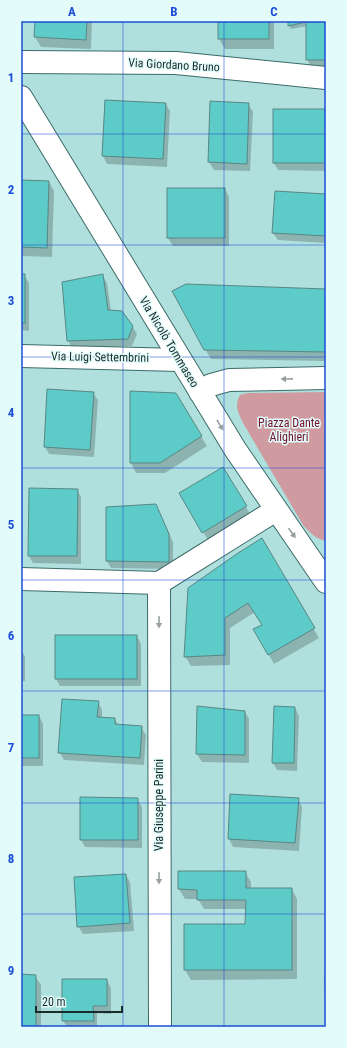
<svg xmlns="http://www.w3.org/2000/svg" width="347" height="1048" font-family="'Roboto Condensed',sans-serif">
<rect width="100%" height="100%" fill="#afe0dd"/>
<path fill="#d09ba0" d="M 326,392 L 326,541 C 316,539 310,533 303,525 L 243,423 C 238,412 234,406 240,395 L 248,393 Z"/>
<g fill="#0003">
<polygon points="36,21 92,21 91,49 41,47 35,37"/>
<polygon points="219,21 274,21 274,49 225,49 219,39"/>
<polygon points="289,21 326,21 326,67 311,67 307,59 307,26 291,29 289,25"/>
<polygon points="165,103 170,111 167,167 107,164 103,156"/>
<polygon points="248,104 253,112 250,171 214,170 209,162"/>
<polygon points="326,110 326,171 278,170 274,163"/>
<polygon points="21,181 49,182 54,191 52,257 21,256"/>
<polygon points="168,189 225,189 229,197 229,246 173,246 168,238"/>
<polygon points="326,195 326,243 278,240 273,233"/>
<polygon points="21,275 24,275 29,283 29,331 21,330"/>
<polygon points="102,275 107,283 111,311 132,326 137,334 132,346 72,348 68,340"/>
<polygon points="326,290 326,361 211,359 205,349"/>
<polygon points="131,392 175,394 207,446 165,473 136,473 131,463"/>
<polygon points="93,393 98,400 94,457 49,454 45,447"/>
<polygon points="223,468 250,514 208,540 180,494"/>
<polygon points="77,490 81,497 81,564 33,563 29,556"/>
<polygon points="156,505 173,542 173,569 111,568 107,561"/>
<polygon points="261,539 319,638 274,664 255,630 263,625 255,612 230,628 230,665 191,666 185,656"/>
<polygon points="137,636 141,644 141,686 60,686 56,679"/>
<polygon points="21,649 25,657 25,681 21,681"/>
<polygon points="98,702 102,710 102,718 115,719 118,725 141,727 146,735 144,765 64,760 60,753"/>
<polygon points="198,707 245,712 249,719 249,763 202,762 197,754"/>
<polygon points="295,708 299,716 297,771 277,770 273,763"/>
<polygon points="21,716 39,716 43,724 43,766 21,766"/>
<polygon points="137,799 142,807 142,848 85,847 81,840"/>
<polygon points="298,799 302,807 299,851 233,847 229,839"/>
<polygon points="245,872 251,882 251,889 292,889 297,899 297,979 191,980 185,970 246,925 247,909 204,909 198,899 185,899 179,889"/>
<polygon points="126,875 130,882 134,931 83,934 78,926"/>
<polygon points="21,975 35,976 41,985 41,1027 21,1027"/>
<polygon points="107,980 111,988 111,1014 97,1013 97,1027 67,1027 63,1020"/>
</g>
<g fill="#5dcbc7" stroke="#588785">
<polygon points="35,21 87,21 86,40 34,37"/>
<rect x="218" y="21" width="51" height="18"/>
<polygon points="288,21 306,21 306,22 288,26"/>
<rect x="306" y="21" width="20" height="39"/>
<polygon points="105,100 166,103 163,159 102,156"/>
<polygon points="210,101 249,103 247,164 208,162"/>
<rect x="273" y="109" width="53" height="54"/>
<polygon points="21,180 49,181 47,248 21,247"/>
<rect x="167" y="188" width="58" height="50"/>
<polygon points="275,191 326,194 326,236 272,233"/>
<rect x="21" y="274" width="4" height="49"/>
<polygon points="103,274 108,310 122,311 133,326 128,339 67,341 62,282"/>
<polygon points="186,284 326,289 326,352 204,350 172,291"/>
<polygon points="47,389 94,392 90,450 44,447"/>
<polygon points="130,391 176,393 202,436 160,463 130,463"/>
<polygon points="223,467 247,506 202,533 179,493"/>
<polygon points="29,488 78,489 77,556 28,556"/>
<polygon points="156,504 169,534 169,562 106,561 106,507"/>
<polygon points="262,538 315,628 268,655 253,629 262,625 248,603 225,618 225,655 184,657 188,588 238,553"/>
<rect x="55" y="635" width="82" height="44"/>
<polygon points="62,699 99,701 97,717 115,718 115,724 142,726 140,758 58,753"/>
<polygon points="197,706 245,711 245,755 196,754"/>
<polygon points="274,706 295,707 294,763 272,763"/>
<rect x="21" y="715" width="18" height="43"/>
<polygon points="230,794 299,798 295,843 228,839"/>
<polygon points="80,797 138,798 138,840 80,840"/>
<polygon points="178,871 246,871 246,888 292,888 292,970 184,970 184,924 245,924 246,900 197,900 197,890 178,889"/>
<polygon points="126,874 130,923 77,927 74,877"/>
<polygon points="21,974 36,975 36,1027 21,1027"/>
<polygon points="325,975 326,975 326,1027"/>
<polygon points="62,979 107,979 107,1006 93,1006 94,1021 62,1021"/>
</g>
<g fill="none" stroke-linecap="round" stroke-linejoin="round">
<g stroke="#3c6b68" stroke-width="24">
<g id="minor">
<polyline points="21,62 176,63 326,78"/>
<polyline points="21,97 235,449 326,582"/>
<polyline points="21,356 180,360"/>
<polyline points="200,392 211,385 229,380 326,378"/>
<polyline points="21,579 159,583 276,510"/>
<polyline points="159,583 160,1027"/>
</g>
</g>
<use href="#minor" stroke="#fff" stroke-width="22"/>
</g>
<defs><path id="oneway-solid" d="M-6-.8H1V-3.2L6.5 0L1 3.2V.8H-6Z"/></defs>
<g fill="#97a0a0">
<use href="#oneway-solid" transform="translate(287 379) rotate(179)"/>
<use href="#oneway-solid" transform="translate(220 425) rotate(58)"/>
<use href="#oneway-solid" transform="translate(292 533) rotate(55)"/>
<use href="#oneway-solid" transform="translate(159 622) rotate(90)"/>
<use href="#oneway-solid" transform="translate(159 878) rotate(90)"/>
</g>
<path fill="none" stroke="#1d4ed8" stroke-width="1" stroke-opacity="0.55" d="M 123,21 L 123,1027M 224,21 L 224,1027M 21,134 L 326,134M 21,245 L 326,245M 21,357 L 326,357M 21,468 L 326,468M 21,580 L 326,580M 21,691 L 326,691M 21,803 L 326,803M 21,914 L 326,914"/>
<g text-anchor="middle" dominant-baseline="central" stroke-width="3" stroke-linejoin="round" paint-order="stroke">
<g font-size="12" fill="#182c2b" stroke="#e3fcfa">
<text transform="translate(174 65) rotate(3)">Via Giordano Bruno</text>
<text transform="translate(169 342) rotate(59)">Via Nicolò Tommaseo</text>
<text transform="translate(100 357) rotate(1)">Via Luigi Settembrini</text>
<text transform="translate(159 805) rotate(-90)">Via Giuseppe Parini</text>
</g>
<g font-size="12" fill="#72102c" stroke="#e3fcfa">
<text x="289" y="423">Piazza Dante<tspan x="289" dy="14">Alighieri</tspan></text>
</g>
</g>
<rect width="347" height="1048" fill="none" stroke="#e3fcfa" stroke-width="44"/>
<path d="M36 1006v6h86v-6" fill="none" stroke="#182c2b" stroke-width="2"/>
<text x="42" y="1006" font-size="12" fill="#182c2b" stroke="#e3fcfa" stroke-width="3" paint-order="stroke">20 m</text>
<rect x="22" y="22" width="303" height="1004" fill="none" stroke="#1d4ed8" stroke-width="1.5"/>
<g font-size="13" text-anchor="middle" font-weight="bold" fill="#1d4ed8">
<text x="72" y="16">A</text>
<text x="174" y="16">B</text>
<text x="274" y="16">C</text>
<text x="11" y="82">1</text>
<text x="11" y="194">2</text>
<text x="11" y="305">3</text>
<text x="11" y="417">4</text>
<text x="11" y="529">5</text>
<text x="11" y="640">6</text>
<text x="11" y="752">7</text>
<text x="11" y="863">8</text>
<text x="11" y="975">9</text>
</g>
</svg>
